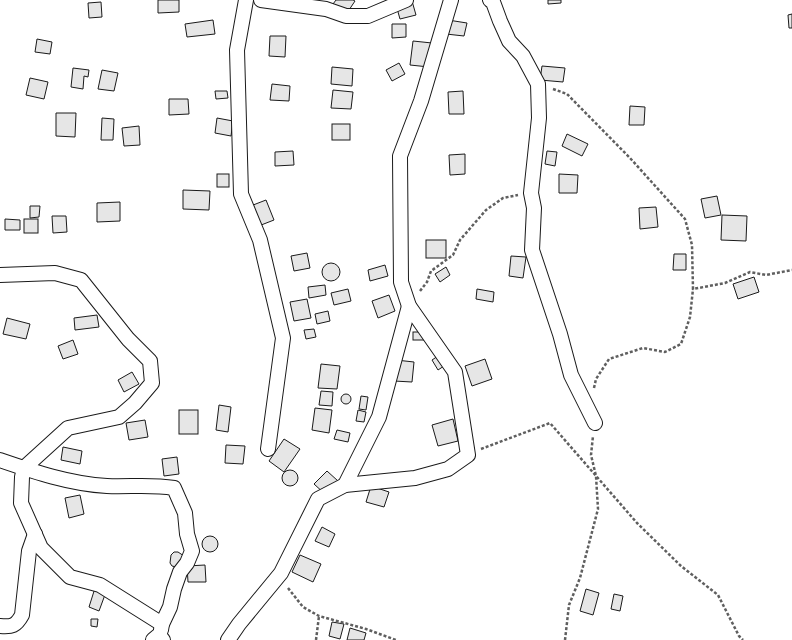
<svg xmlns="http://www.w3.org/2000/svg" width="792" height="640" font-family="Ubuntu,sans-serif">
<rect width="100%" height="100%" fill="#fff"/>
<g fill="#e6e6e6" stroke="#1a1a1a">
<polygon points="158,0 179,0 179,12 158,13"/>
<polygon points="336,0 353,0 355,1 347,13 333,4"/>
<polygon points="548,0 561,0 561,3 548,4"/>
<polygon points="412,1 416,15 400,19 396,5"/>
<polygon points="101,2 102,17 89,18 88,3"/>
<polygon points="792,14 792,28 789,28 788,15"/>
<polygon points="213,20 215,34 187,37 185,24"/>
<polygon points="448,20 467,23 464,36 446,34"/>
<polygon points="392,24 406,24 406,37 392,38"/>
<polygon points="270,36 286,36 285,57 269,56"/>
<polygon points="37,39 52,42 50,54 35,52"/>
<polygon points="413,41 432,43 429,67 410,65"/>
<polygon points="399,63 405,74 392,81 386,70"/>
<polygon points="542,66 565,68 563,82 540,80"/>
<polygon points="332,67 353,69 352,86 331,84"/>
<polygon points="73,68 89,70 88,77 84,76 83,89 71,87"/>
<polygon points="102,70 118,73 114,91 98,89"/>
<polygon points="30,78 48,82 44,99 26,95"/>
<polygon points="272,84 290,86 289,101 270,100"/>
<polygon points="333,90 353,92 351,109 331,108"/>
<polygon points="215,91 227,91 228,98 216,99"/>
<polygon points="463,91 464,114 449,114 448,92"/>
<polygon points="169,99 188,99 189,114 169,115"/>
<polygon points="630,106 645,107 644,125 629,125"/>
<polygon points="56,113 76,113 75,137 56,136"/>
<polygon points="102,118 114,119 113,140 101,140"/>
<polygon points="217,118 233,121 231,136 215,133"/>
<rect x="332" y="124" width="18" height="16"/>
<polygon points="139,126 140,145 124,146 122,128"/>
<polygon points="567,134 588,144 582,156 562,146"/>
<polygon points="293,151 294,165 275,166 275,152"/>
<polygon points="547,151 557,152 555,166 545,164"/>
<polygon points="465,154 465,174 450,175 449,155"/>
<rect x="217" y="174" width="12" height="13"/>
<polygon points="559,174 578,175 577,193 559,193"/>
<polygon points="183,190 210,191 209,210 183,209"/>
<polygon points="717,196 721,215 705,218 701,199"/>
<polygon points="266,200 274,220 256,227 248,207"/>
<polygon points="120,202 120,221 97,222 97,203"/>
<polygon points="30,206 40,206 39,217 30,218"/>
<polygon points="656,207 658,227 640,229 639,208"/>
<polygon points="722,215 747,216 746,241 721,240"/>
<polygon points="52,216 66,216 67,232 53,233"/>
<polygon points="5,219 20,220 20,230 5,230"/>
<rect x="24" y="219" width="14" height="14"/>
<rect x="426" y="240" width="20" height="18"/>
<polygon points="307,253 310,268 294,271 291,256"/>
<polygon points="674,254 686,254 686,270 673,270"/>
<polygon points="511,256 526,257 523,278 509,276"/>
<circle cx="331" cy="272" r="9"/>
<polygon points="385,265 388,276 370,281 368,270"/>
<polygon points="446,267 450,275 440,282 435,274"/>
<polygon points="754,277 759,292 738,299 733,284"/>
<polygon points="325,285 326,295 309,298 308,287"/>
<polygon points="348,289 351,301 334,305 331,293"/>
<polygon points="477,289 494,292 493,302 476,299"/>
<polygon points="389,295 395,311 378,318 372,301"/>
<polygon points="307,299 311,318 294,321 290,302"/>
<polygon points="328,311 330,321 317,324 315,314"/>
<polygon points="97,315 99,327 75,330 74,318"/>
<polygon points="7,318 30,324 26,339 3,334"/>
<polygon points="314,329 316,337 306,339 304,330"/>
<rect x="413" y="332" width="12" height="8"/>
<polygon points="73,340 78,354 63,359 58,346"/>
<polygon points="441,354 447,364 438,370 432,360"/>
<polygon points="485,359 492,379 472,386 465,366"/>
<polygon points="396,360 414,362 412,382 394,381"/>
<polygon points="321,364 340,366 337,389 318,388"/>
<polygon points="132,372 139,384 124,392 118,380"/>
<polygon points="321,391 333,392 332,406 319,405"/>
<circle cx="346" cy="399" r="5"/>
<polygon points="361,396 368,397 366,410 359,409"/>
<polygon points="219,405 231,407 228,432 216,430"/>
<polygon points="315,408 332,410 329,433 312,430"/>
<rect x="179" y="410" width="19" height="24"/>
<polygon points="358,410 366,412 364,422 356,421"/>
<polygon points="453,419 458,441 438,446 432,425"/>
<polygon points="145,420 148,437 129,440 126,423"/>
<polygon points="337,430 350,433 348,442 334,439"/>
<polygon points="284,439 300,449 284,472 269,461"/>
<polygon points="226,445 245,446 243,464 225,463"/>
<polygon points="63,447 82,451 80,464 61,460"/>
<polygon points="177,457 179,474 164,476 162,459"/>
<circle cx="290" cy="478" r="8"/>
<polygon points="327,471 338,481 325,494 314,484"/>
<polygon points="371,486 389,492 384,507 366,502"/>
<polygon points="80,495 84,514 69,518 65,498"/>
<polygon points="322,527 335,534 329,547 315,541"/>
<circle cx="210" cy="544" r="8"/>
<polygon points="174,552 178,552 184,556 176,567 172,566 170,563 171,555"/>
<polygon points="300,555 321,564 313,582 292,572"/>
<polygon points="205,565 206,582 188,582 187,566"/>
<polygon points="95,588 106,592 99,611 89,607"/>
<polygon points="586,589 599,593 593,615 580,611"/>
<polygon points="614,594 623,596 620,611 611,609"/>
<polygon points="91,619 98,619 97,627 91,626"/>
<polygon points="332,622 344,624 340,639 329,636"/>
<polygon points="350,628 366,633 364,640 347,640"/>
</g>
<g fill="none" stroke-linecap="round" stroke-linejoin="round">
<g stroke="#1a1a1a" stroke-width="16">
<g id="minor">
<polyline points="246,0 237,50 241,194 260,240 283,338 268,449"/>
<polyline points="261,0 326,9 346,16 368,16 406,0"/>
<polyline points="490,0 493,2 500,21 509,41 523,56 538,84 539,118 531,193 534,208 532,250 560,334 571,375 595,423"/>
<polyline points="0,275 55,273 81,280 128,339 150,361 152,383 135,403 119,417 68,428 24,468 22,477 21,503 41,548 70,577 100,585 162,624"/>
<path d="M 0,460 C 35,472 70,484 107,486 C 130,487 151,484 174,488 L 185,513 L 187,534 L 192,551 L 187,563 L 180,572 L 174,589 L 170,607 L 162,624 L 161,630"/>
<polyline points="345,485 379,417 409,306"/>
<path d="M 0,626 C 12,627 16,626 22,615 L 29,551 L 35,534"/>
<polyline points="153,640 159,635 163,640"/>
<polyline points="228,640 239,624 281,573 318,499 345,485 415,478 448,469 468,455 455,372 409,306 401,282 400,156 421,101 451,0"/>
</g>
</g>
<g stroke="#5f5f5f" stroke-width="2.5" stroke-dasharray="3 2" stroke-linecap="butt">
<polyline points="553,89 567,94 630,158 685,219 692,245 693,289 725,283 750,272 766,275 792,270"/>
<polyline points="420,291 427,282 431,271 453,255 460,240 486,210 503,198 518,195"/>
<polyline points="594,388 596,379 609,359 643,348 665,352 681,344 690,317 693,289"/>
<polyline points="481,449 550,423 637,523 681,566 718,595 739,636 743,640"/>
<polyline points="288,588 303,607 319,616 366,629 396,640"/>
<polyline points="316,640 319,616"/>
<polyline points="565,640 569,605 580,578 598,509 596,476 591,455 593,436"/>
</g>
<use href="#minor" stroke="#fff" stroke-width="14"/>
</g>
</svg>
